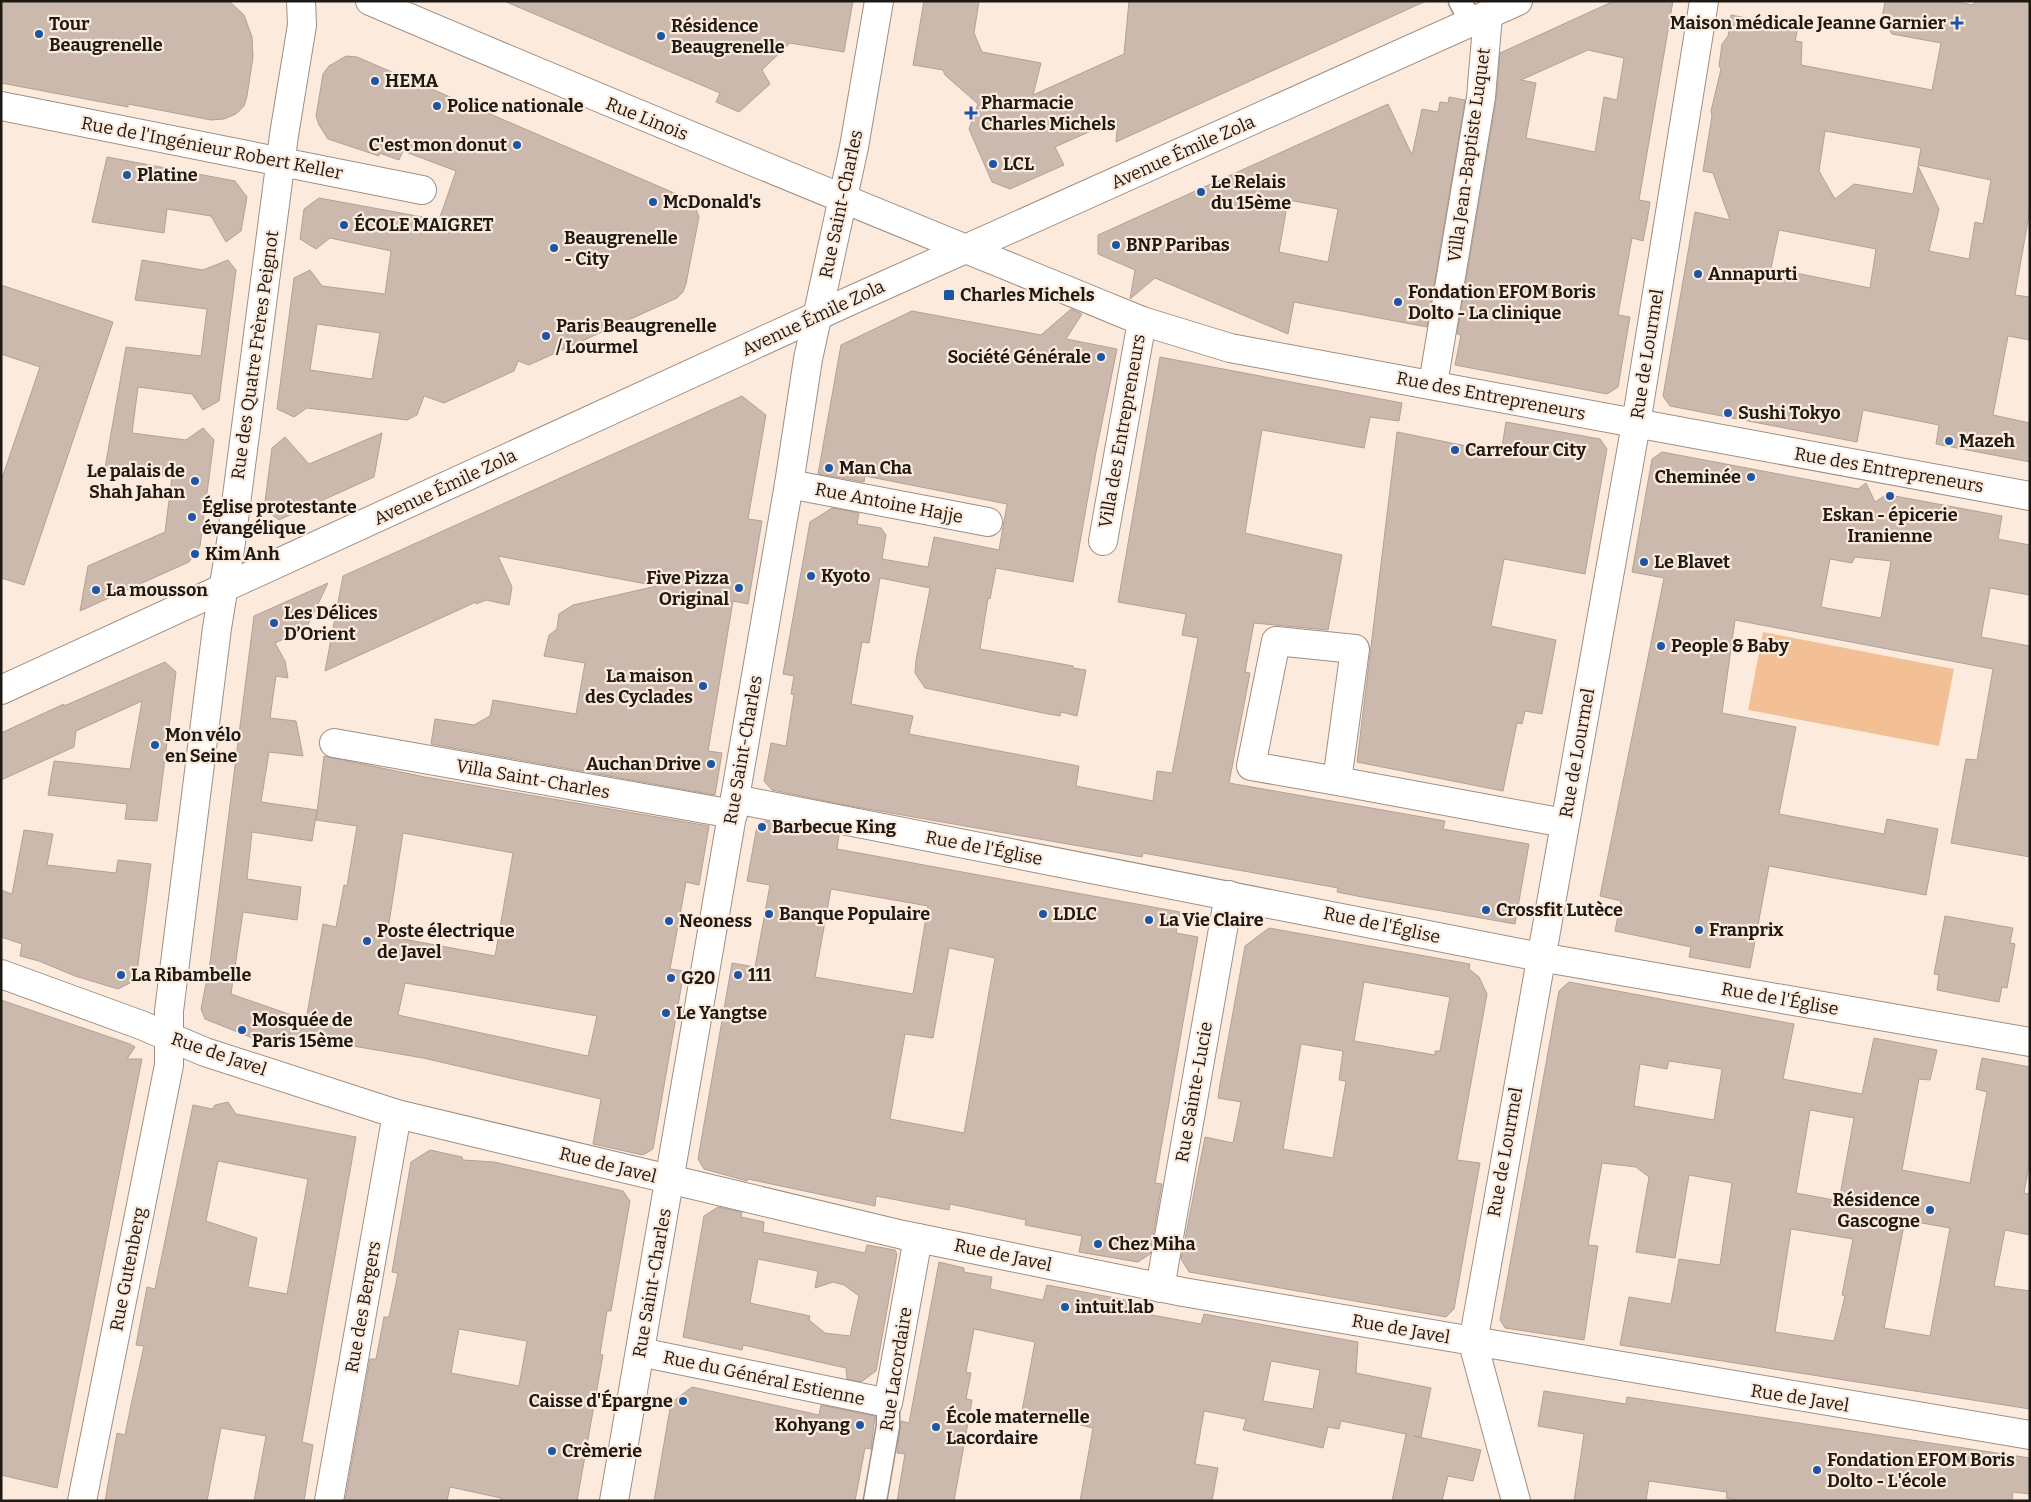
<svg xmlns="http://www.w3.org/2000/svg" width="2031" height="1502" font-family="Bitter,serif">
<rect width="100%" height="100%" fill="#fcebdd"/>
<polygon fill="#f3c096" points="1763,632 1954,669 1939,746 1748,710"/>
<g fill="#cab9ac" stroke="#b2a295" fill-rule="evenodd">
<polygon points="1,1 229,1 244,15 252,37 253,57 247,96 244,106 236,114 224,119 211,120 128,104 128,107 1,83"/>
<polygon points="504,1 853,1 844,52 790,43 762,70 770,84 739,112 716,102 720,93"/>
<polygon points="924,1 979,1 974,33 982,52 1041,63 1033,95 1124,54 1129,1 1426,1 1116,142 1118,119 1055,147 1064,165 1010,189 992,182 969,129 978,104 945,75 943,70 913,65"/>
<path d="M 1614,1 L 1673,1 L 1639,200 L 1650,202 L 1647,221 L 1643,241 L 1632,238 L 1618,315 L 1630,317 L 1618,387 L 1607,394 L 1455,365 L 1461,335 L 1457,334 L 1496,100 L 1500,53 ZM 1588,50 L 1624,58 L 1617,100 L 1604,97 L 1595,152 L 1526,138 L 1536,83 L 1521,80 Z"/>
<path d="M 1885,1 L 1953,1 L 1972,5 L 1976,1 L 2030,1 L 2030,209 L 2015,295 L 2030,297 L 2030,340 L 2008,336 L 1993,415 L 2030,423 L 2030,462 L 1936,444 L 1939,425 L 1863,410 L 1857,442 L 1670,406 L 1663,396 L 1695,212 L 1730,220 L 1713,173 L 1703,171 L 1712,116 L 1711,111 L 1721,69 L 1719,66 L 1722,44 L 1728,36 L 1731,15 L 1798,28 L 1795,41 L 1802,42 L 1801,65 L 1932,90 L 1941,43 L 1892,34 L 1882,19 ZM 1825,131 L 1921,148 L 1918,165 L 1991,180 L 1983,224 L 1975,222 L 1969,259 L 1929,251 L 1939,209 L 1918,166 L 1913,194 L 1854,184 L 1835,199 L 1819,171 ZM 1779,230 L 1876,249 L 1870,288 L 1771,268 Z"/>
<path d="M 346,56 L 357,57 L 693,201 L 699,217 L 686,284 L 683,292 L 677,298 L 529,365 L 518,361 L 514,371 L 444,403 L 424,396 L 417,415 L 407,420 L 307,408 L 294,417 L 277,409 L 294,278 L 310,270 L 322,286 L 385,294 L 391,251 L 330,238 L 316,249 L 300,239 L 304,209 L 319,198 L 439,220 L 456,171 L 403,151 L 399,160 L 379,153 L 379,156 L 328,139 L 319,125 L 316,116 L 323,74 L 329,66 ZM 317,324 L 380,333 L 372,379 L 310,370 Z"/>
<path d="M 1449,97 L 1465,100 L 1427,327 L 1294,302 L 1288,334 L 1155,278 L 1130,299 L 1135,270 L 1098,254 L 1098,235 L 1388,104 L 1412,155 L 1422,109 L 1438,112 L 1440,102 L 1448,103 ZM 1288,200 L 1338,209 L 1328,262 L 1279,252 Z"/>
<polygon points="107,157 235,181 247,197 241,231 226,242 211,216 167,209 164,233 92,222"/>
<polygon points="142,260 203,270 228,260 236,270 219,401 203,410 192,394 138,387 132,433 186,440 203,428 214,440 200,546 189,562 80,611 88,566 165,532 172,477 105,468 126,347 201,356 207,309 135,300"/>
<polygon points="1,285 113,322 24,585 1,578 1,481 40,367 1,354"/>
<polygon points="1071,309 1082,314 1066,339 1117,349 1096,452 1073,582 996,568 990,599 988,598 980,649 1073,666 1073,668 1086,670 1077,716 1061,712 1060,716 1043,713 925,688 915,673 916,660 930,588 880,578 869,643 862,642 851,704 913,716 909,734 1079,766 1076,786 1153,801 1157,771 1172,773 1198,638 1182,635 1186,614 1118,602 1160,357 1402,403 1399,421 1370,417 1364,448 1262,430 1245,533 1342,555 1328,630 1254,623 1245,672 1250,673 1229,783 1445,821 1443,829 1529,844 1515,924 1362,897 1337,892 1338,888 1171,858 1143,853 1142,857 845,805 772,790 764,781 771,743 786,746 794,695 791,694 794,676 783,674 810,522 832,508 859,513 857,524 881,528 886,535 882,559 928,567 934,537 999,550 1007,504 865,476 864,482 818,474 841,345 912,311 1041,335"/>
<polygon points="742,396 766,415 748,519 762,521 748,604 733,601 708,751 722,753 715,795 431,744 435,719 474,725 490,716 493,700 576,714 585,663 544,656 549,635 557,629 559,614 573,605 657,586 498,556 512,587 509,605 486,600 476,604 476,602 325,671 343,576"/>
<polygon points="1506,422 1600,439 1607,449 1585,574 1504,559 1491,626 1556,640 1542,714 1525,711 1522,724 1517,723 1503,791 1357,762 1397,432 1501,453"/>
<polygon points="382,433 374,477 279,520 264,509 272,448 285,437 309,464"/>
<path d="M 1662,452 L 1858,489 L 1866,483 L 1875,502 L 1892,491 L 1895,496 L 2002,516 L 1998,539 L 2030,545 L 2030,595 L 1990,588 L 1981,637 L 2030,646 L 2030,857 L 1951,843 L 1966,759 L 1977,760 L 1993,669 L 1735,620 L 1722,713 L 1796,727 L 1779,814 L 1884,834 L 1887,819 L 1938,829 L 1926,895 L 1769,866 L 1750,968 L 1689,957 L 1691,947 L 1615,931 L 1621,901 L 1600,896 L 1664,578 L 1632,572 L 1652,459 ZM 1855,557 L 1891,561 L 1881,618 L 1821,607 L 1830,559 L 1852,563 Z"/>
<path d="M 328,583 L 306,629 L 275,643 L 285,661 L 288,678 L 276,676 L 270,718 L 296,721 L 303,756 L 269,752 L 261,802 L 317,810 L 312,841 L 252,832 L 247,879 L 301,887 L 297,920 L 243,912 L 231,994 L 306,1020 L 323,924 L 336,927 L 344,885 L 347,886 L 357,826 L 316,820 L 324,756 L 425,777 L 709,826 L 699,885 L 686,882 L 670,969 L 684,971 L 653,1149 L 643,1155 L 593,1144 L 601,1099 L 423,1058 L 277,1033 L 275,1047 L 205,1019 L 201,1009 L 210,963 L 254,616 ZM 403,833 L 513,853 L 495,956 L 387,936 ZM 405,983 L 597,1016 L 588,1056 L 398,1015 Z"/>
<polygon points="165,662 176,672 157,821 125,819 127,804 48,795 54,761 130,769 142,701 76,731 74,747 1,780 1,733 64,704 64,706"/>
<path d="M 765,821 L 839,835 L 837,849 L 1180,912 L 1176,933 L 1198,937 L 1155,1183 L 1162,1184 L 1150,1254 L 1138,1262 L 1079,1252 L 1082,1236 L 1025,1225 L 1026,1220 L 950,1204 L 949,1210 L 876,1196 L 875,1206 L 748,1179 L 747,1181 L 704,1169 L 698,1159 L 732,963 L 755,967 L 766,907 L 770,885 L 747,881 L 757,826 ZM 831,889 L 928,906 L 913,994 L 815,977 ZM 949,948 L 995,958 L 964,1133 L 890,1119 L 905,1034 L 933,1038 Z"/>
<polygon points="24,830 53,834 47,865 116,873 118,860 151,864 136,980 118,989 75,976 39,961 20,956 22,944 1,937 1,890 12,894"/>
<polygon points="1945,916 2013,928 2010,943 2015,944 2007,988 2002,987 1999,1002 1937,990 1939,975 1934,974"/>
<path d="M 1269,928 L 1470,964 L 1469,969 L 1479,977 L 1487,994 L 1457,1160 L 1480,1163 L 1454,1309 L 1446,1317 L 1189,1272 L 1181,1259 L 1205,1137 L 1233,1143 L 1241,1102 L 1218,1098 L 1220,1084 L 1245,946 ZM 1364,982 L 1450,997 L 1440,1051 L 1435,1051 L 1435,1055 L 1354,1041 ZM 1301,1044 L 1343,1051 L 1339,1080 L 1346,1081 L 1333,1158 L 1283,1149 Z"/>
<path d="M 1569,982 L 1794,1024 L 1783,1079 L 1862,1094 L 1874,1038 L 1937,1050 L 1930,1080 L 1919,1079 L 1902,1170 L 1970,1183 L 1987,1092 L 1976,1089 L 1982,1058 L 2030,1067 L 2030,1160 L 2024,1193 L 2030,1194 L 2030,1235 L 2005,1230 L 1994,1286 L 2030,1291 L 2030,1409 L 1620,1345 L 1629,1297 L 1671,1304 L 1679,1259 L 1720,1265 L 1732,1183 L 1689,1175 L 1675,1258 L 1636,1252 L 1649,1177 L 1636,1167 L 1602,1163 L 1588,1245 L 1598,1246 L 1584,1340 L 1505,1328 L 1500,1320 L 1555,1013 L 1559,991 ZM 1669,1061 L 1722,1069 L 1714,1120 L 1634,1106 L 1640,1064 L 1667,1069 ZM 1810,1110 L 1854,1118 L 1839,1201 L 1796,1193 ZM 1905,1220 L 1950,1228 L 1930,1336 L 1884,1328 ZM 1791,1229 L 1853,1239 L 1842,1295 L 1845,1296 L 1834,1341 L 1775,1332 Z"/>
<polygon points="1,1000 130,1044 135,1047 127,1059 142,1059 57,1488 1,1475"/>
<path d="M 228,1102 L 236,1114 L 356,1137 L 302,1442 L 313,1445 L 304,1501 L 254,1501 L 266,1436 L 221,1428 L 207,1501 L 105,1501 L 117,1433 L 125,1435 L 131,1405 L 144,1346 L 136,1345 L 147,1287 L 155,1289 L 193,1105 L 212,1109 L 215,1105 ZM 218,1161 L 308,1179 L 287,1294 L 248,1287 L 257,1238 L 206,1221 Z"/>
<path d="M 430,1150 L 462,1157 L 463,1160 L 494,1162 L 623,1191 L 630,1201 L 611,1311 L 607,1311 L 600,1354 L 603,1355 L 577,1501 L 501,1501 L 501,1498 L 450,1487 L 447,1501 L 345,1501 L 370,1359 L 376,1359 L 384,1317 L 389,1317 L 398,1273 L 392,1272 L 411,1162 ZM 459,1329 L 527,1341 L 519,1386 L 451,1373 Z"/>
<path d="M 718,1207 L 742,1212 L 741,1217 L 764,1222 L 763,1232 L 865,1253 L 867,1245 L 895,1250 L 897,1254 L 876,1371 L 861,1382 L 847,1379 L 846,1368 L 743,1345 L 742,1350 L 683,1337 L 704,1216 ZM 758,1259 L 818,1271 L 815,1288 L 833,1282 L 844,1285 L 859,1296 L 850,1336 L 825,1333 L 809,1320 L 810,1316 L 750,1303 Z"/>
<path d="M 939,1262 L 964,1268 L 964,1272 L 992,1277 L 990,1289 L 1043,1300 L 1047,1285 L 1136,1302 L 1135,1312 L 1201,1324 L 1204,1314 L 1358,1342 L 1356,1373 L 1431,1388 L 1421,1437 L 1414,1436 L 1481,1450 L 1473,1481 L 1448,1476 L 1442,1501 L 1392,1501 L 1406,1434 L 1341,1421 L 1339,1429 L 1328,1427 L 1323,1448 L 1243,1430 L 1246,1419 L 1204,1411 L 1195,1464 L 1218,1468 L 1212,1501 L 1080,1501 L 1093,1428 L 1022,1411 L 1035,1342 L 974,1329 L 966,1372 L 971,1373 L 966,1399 L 972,1400 L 954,1501 L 897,1501 L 905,1454 L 897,1453 L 901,1421 L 909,1423 ZM 1271,1361 L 1320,1370 L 1313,1409 L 1263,1401 Z"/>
<polygon points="692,1387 819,1415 821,1405 875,1416 871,1449 865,1448 855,1501 654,1501 671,1403"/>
<polygon points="1544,1391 1626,1404 1627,1397 2030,1458 2030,1494 2013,1492 2012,1501 1741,1501 1726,1498 1727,1492 1649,1481 1646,1501 1574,1501 1584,1434 1538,1426"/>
</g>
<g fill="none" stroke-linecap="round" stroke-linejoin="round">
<g stroke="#9f8f82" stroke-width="25">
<g id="pedestrian">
<polyline points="1460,1 1471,22"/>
<polyline points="875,1501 888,1426 888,1403"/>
</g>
</g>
<g stroke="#9f8f82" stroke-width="30">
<g id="minor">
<polyline points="1,106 422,190"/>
<polyline points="1433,384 1481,97 1488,15"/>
<polyline points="789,484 988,522"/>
<polyline points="1103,541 1142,321"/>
<polyline points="334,743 733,814"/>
<polyline points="1337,781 1251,766 1276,641 1355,649 1337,781 1564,823"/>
<polyline points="735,799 1540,957 2030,1042"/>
<polyline points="1,974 141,1025 205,1052 397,1114 903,1235 1183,1292 2030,1435"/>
<polyline points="1160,1288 1229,895"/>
<polyline points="640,1352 888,1403 918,1238"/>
<polyline points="82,1501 169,1065 169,1011 217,628 231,542 284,135 302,25 301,1"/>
<polyline points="329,1501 397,1114"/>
<polyline points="614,1501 789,484 808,359 854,147 879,1"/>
<polyline points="1516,1501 1473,1343 1636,424 1704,1"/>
</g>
</g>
<g stroke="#9f8f82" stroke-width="30">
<path id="tertiary" d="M 370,1 C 617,107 866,208 1115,310 L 1142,321 L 1230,348 L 2030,496"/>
</g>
<g stroke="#9f8f82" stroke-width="30">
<polyline id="secondary" points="1,690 854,299 1518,1"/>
</g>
<use href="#pedestrian" stroke="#fff" stroke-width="22"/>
<use href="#minor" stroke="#fff" stroke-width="28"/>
<use href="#tertiary" stroke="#fff" stroke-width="28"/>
<use href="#secondary" stroke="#fff" stroke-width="28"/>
</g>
<g fill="#1c54a6" stroke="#fcebdd" stroke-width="2">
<path d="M1954.5 15.5h5v5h5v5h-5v5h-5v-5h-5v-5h5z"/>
<circle cx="39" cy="34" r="5"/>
<circle cx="661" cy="36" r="5"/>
<circle cx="375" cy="81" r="5"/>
<circle cx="437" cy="106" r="5"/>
<path d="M968.5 105.5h5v5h5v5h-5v5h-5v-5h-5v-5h5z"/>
<circle cx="517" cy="145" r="5"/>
<circle cx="993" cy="164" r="5"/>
<circle cx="127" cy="175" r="5"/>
<circle cx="1201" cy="192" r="5"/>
<circle cx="653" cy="202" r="5"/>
<circle cx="344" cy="225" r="5"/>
<circle cx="1116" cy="245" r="5"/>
<circle cx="554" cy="248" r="5"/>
<circle cx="1698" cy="274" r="5"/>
<rect x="943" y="289" width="12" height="12" rx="2.5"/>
<circle cx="1398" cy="302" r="5"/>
<circle cx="546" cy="336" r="5"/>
<circle cx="1101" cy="357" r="5"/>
<circle cx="1728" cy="413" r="5"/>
<circle cx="1949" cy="441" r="5"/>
<circle cx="1455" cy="450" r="5"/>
<circle cx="829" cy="468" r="5"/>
<circle cx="1751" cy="477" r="5"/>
<circle cx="195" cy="481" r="5"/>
<circle cx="1890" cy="496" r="5"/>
<circle cx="192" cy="517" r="5"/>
<circle cx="195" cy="554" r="5"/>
<circle cx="1644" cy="562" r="5"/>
<circle cx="811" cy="576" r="5"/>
<circle cx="739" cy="588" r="5"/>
<circle cx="96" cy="590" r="5"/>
<circle cx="274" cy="623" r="5"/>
<circle cx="1661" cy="646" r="5"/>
<circle cx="703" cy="686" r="5"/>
<circle cx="155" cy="745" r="5"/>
<circle cx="711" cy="764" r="5"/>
<circle cx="762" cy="827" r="5"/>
<circle cx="1486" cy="910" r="5"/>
<circle cx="769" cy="914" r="5"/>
<circle cx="1043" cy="914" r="5"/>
<circle cx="1149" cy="920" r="5"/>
<circle cx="669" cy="921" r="5"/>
<circle cx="1699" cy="930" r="5"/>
<circle cx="367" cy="941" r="5"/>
<circle cx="121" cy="975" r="5"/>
<circle cx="738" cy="975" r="5"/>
<circle cx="671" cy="978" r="5"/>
<circle cx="666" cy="1013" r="5"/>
<circle cx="242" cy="1030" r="5"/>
<circle cx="1930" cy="1210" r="5"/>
<circle cx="1098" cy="1244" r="5"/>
<circle cx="1065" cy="1307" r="5"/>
<circle cx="683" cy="1401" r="5"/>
<circle cx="860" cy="1425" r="5"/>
<circle cx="936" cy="1427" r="5"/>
<circle cx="552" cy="1451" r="5"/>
<circle cx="1817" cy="1470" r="5"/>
</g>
<g text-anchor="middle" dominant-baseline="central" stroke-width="4.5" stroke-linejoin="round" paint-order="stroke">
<g font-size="18" font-weight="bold" fill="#1f1914" stroke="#fcebdd" text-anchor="start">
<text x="1946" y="23" text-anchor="end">Maison médicale Jeanne Garnier</text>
<text x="49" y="24">Tour<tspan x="49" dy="21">Beaugrenelle</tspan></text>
<text x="671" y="26">Résidence<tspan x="671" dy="21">Beaugrenelle</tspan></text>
<text x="385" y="81">HEMA</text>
<text x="981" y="103">Pharmacie<tspan x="981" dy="21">Charles Michels</tspan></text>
<text x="447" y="106">Police nationale</text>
<text x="507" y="145" text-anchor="end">C'est mon donut</text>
<text x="1003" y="164">LCL</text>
<text x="137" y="175">Platine</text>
<text x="1211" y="182">Le Relais<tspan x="1211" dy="21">du 15ème</tspan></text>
<text x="663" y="202">McDonald's</text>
<text x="354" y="225">ÉCOLE MAIGRET</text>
<text x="564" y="238">Beaugrenelle<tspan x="564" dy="21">- City</tspan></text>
<text x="1126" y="245">BNP Paribas</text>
<text x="1708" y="274">Annapurti</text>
<text x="1408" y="292">Fondation EFOM Boris<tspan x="1408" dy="21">Dolto - La clinique</tspan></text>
<text x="960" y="295">Charles Michels</text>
<text x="556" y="326">Paris Beaugrenelle<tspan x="556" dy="21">/ Lourmel</tspan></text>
<text x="1091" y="357" text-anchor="end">Société Générale</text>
<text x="1738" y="413">Sushi Tokyo</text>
<text x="1959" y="441">Mazeh</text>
<text x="1465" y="450">Carrefour City</text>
<text x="839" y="468">Man Cha</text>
<text x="185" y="471" text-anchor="end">Le palais de<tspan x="185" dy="21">Shah Jahan</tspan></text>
<text x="1741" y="477" text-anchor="end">Cheminée</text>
<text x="202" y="507">Église protestante<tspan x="202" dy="21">évangélique</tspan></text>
<text x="1890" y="515" text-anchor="middle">Eskan - épicerie<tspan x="1890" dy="21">Iranienne</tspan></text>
<text x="205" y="554">Kim Anh</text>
<text x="1654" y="562">Le Blavet</text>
<text x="821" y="576">Kyoto</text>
<text x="729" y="578" text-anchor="end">Five Pizza<tspan x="729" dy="21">Original</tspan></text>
<text x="106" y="590">La mousson</text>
<text x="284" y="613">Les Délices<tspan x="284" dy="21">D’Orient</tspan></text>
<text x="1671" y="646">People &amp; Baby</text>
<text x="693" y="676" text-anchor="end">La maison<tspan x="693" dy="21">des Cyclades</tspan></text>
<text x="165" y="735">Mon vélo<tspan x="165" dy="21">en Seine</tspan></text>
<text x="701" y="764" text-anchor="end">Auchan Drive</text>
<text x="772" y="827">Barbecue King</text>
<text x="1496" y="910">Crossfit Lutèce</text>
<text x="779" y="914">Banque Populaire</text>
<text x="1053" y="914">LDLC</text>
<text x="1159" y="920">La Vie Claire</text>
<text x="679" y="921">Neoness</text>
<text x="1709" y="930">Franprix</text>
<text x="377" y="931">Poste électrique<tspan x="377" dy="21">de Javel</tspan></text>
<text x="131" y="975">La Ribambelle</text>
<text x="748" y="975">111</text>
<text x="681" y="978">G20</text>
<text x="676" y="1013">Le Yangtse</text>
<text x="252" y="1020">Mosquée de<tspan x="252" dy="21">Paris 15ème</tspan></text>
<text x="1920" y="1200" text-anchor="end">Résidence<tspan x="1920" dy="21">Gascogne</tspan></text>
<text x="1108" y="1244">Chez Miha</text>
<text x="1075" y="1307">intuit.lab</text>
<text x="673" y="1401" text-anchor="end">Caisse d'Épargne</text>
<text x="946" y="1417">École maternelle<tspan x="946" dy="21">Lacordaire</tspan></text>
<text x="850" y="1425" text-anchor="end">Kohyang</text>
<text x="562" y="1451">Crèmerie</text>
<text x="1827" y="1460">Fondation EFOM Boris<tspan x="1827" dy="21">Dolto - L'école</tspan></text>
</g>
<g font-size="18" fill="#1f1914" stroke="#fcebdd">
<text transform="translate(647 119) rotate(22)">Rue Linois</text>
<text transform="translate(212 148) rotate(11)">Rue de l'Ingénieur Robert Keller</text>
<text transform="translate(1183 152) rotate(-24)">Avenue Émile Zola</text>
<text transform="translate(1469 155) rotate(-82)">Villa Jean-Baptiste Luquet</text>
<text transform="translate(841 204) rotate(-78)">Rue Saint-Charles</text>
<text transform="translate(813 318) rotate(-25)">Avenue Émile Zola</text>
<text transform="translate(1647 354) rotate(-81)">Rue de Lourmel</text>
<text transform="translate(255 355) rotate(-82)">Rue des Quatre Frères Peignot</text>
<text transform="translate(1491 396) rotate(11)">Rue des Entrepreneurs</text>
<text transform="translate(1122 431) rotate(-80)">Villa des Entrepreneurs</text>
<text transform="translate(1889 470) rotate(10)">Rue des Entrepreneurs</text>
<text transform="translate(445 487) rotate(-25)">Avenue Émile Zola</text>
<text transform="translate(889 503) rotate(11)">Rue Antoine Hajje</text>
<text transform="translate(743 750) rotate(-80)">Rue Saint-Charles</text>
<text transform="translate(1577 753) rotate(-80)">Rue de Lourmel</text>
<text transform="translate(533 779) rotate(10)">Villa Saint-Charles</text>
<text transform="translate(984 848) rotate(11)">Rue de l'Église</text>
<text transform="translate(1382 925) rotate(12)">Rue de l'Église</text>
<text transform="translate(1780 999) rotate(10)">Rue de l'Église</text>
<text transform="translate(219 1054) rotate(19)">Rue de Javel</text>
<text transform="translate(1194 1092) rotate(-80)">Rue Sainte-Lucie</text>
<text transform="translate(1505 1152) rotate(-80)">Rue de Lourmel</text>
<text transform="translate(608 1165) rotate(14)">Rue de Javel</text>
<text transform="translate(1003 1255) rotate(12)">Rue de Javel</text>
<text transform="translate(128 1269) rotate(-79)">Rue Gutenberg</text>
<text transform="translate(652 1283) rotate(-80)">Rue Saint-Charles</text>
<text transform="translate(363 1307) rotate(-80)">Rue des Bergers</text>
<text transform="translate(1401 1329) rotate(10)">Rue de Javel</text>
<text transform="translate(896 1369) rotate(-81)">Rue Lacordaire</text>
<text transform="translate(764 1378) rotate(12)">Rue du Général Estienne</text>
<text transform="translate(1800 1398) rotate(9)">Rue de Javel</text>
</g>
</g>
<rect width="2031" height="1502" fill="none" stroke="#1f1914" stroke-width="5"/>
</svg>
